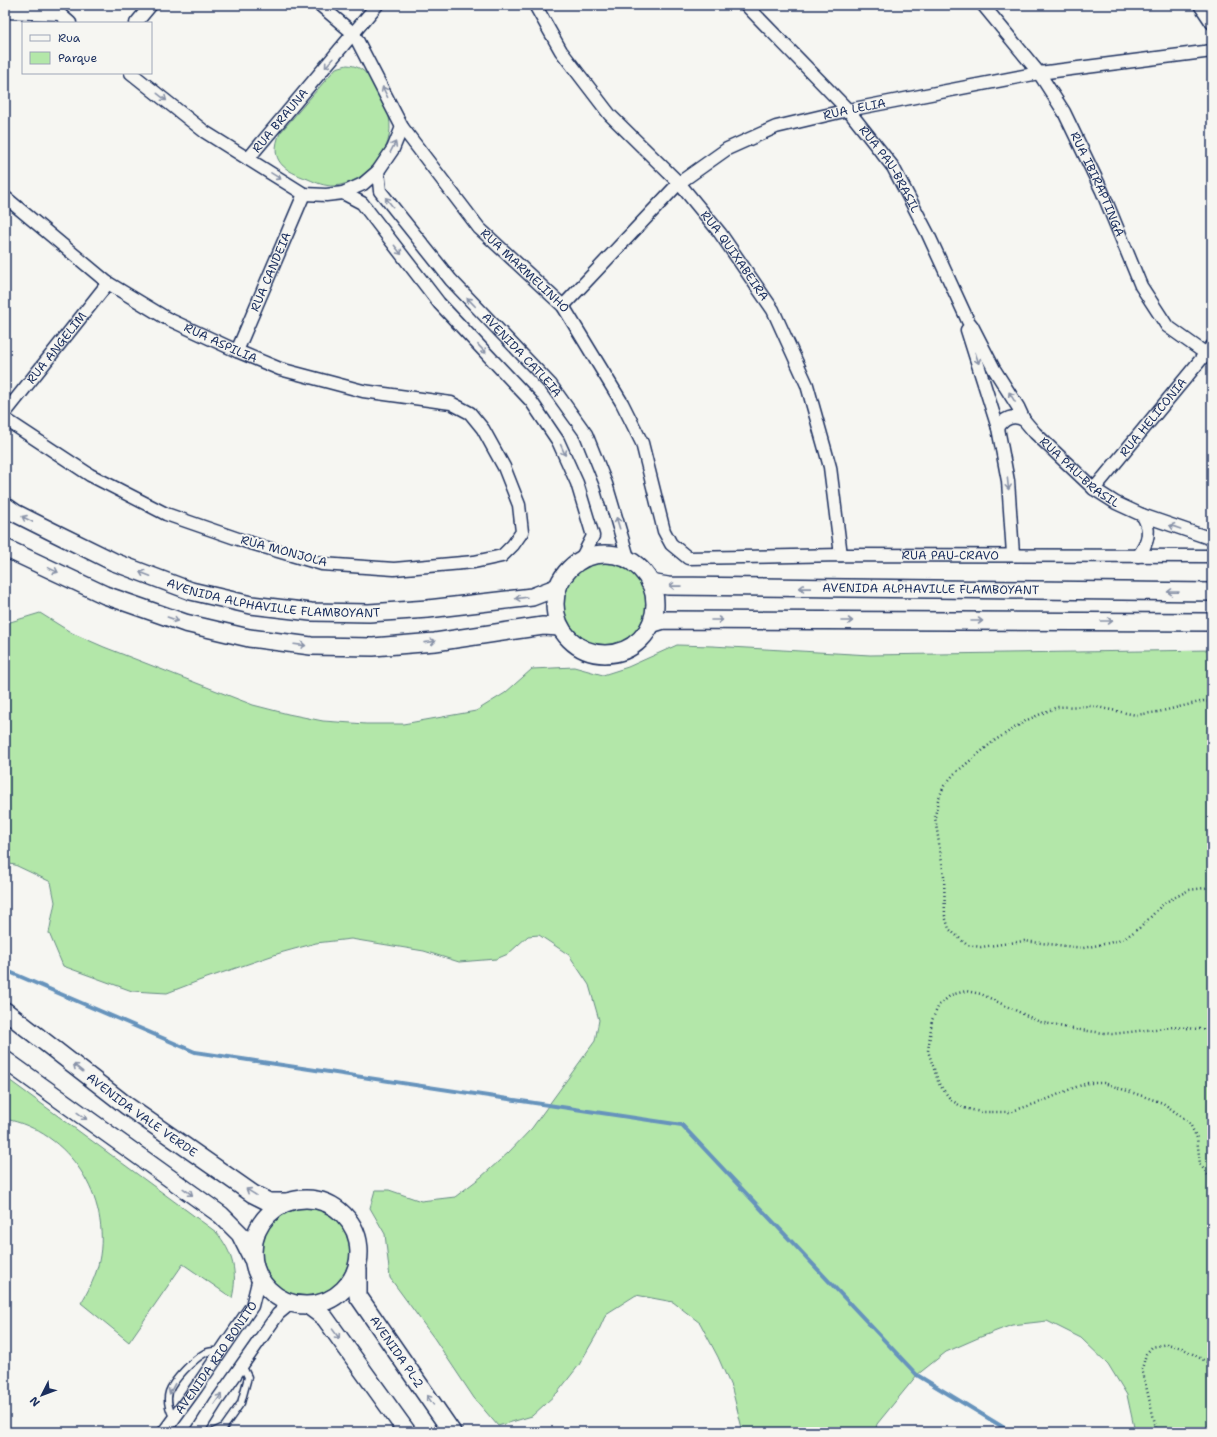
<svg xmlns="http://www.w3.org/2000/svg" width="1217" height="1437" font-family="'Shantell Sans',sans-serif">
<rect width="100%" height="100%" fill="#f6f6f2"/>
<filter id="ink" filterUnits="userSpaceOnUse"><feTurbulence type="fractalNoise" baseFrequency=".025" numOctaves="2"/><feDisplacementMap in="SourceGraphic" scale="8" xChannelSelector="R" yChannelSelector="G"/><feConvolveMatrix kernelMatrix="1 2 1 2 8 2 1 2 1" color-interpolation-filters="sRGB"/></filter>
<g filter="url(#ink)">
<g fill="#b3e7a9" stroke="#678b84">
<path d="M 347,65 C 367,66 372,82 380,97 C 383,103 388,110 389,117 C 396,150 366,183 334,186 C 324,186 317,183 308,179 C 285,171 268,161 280,133 L 336,68 Z"/>
<circle cx="605" cy="604" r="43"/>
<polygon points="40,613 72,633 104,647 253,705 288,714 323,721 366,724 403,724 476,711 505,693 532,669 574,667 603,675 628,667 677,645 712,646 870,655 1212,650 1212,1432 1135,1432 1127,1395 1108,1364 1081,1338 1047,1321 1012,1325 978,1338 946,1352 917,1375 877,1424 875,1432 743,1432 732,1389 718,1357 700,1323 673,1302 636,1295 606,1314 598,1332 579,1365 558,1392 532,1416 498,1426 474,1398 434,1338 390,1278 385,1234 370,1208 375,1190 389,1190 421,1201 455,1197 481,1177 508,1153 532,1128 595,1041 599,1020 589,985 569,955 539,935 528,936 508,954 496,959 459,962 424,951 351,939 316,943 280,953 201,980 167,993 132,991 63,966 49,933 55,902 51,882 15,865 5,863 5,625 7,623"/>
<path d="M 5,1077 L 216,1232 C 233,1252 238,1273 232,1298 L 183,1264 L 129,1342 L 81,1303 C 89,1290 96,1276 99,1261 C 112,1198 69,1131 5,1119 Z"/>
<circle cx="306" cy="1252" r="44"/>
</g>
<g fill="none" stroke-linecap="round" stroke-linejoin="round">
<polyline stroke="#6693bc" stroke-width="4" points="5,970 195,1052 682,1125 917,1375 1011,1432"/>
<g stroke="#1b2f5e" stroke-width="9">
<g id="lane">
<path d="M 174,1419 C 170,1411 166,1402 169,1392 C 173,1380 194,1359 205,1353 C 210,1351 216,1351 221,1350"/>
<polyline points="213,1432 224,1427 241,1403 248,1377 242,1365"/>
</g>
</g>
<g stroke="#1b2f5e" stroke-width="15">
<g id="street">
<path id="s1" d="M 320,5 L 354,34 L 402,127 L 479,228 L 563,306 L 622,403 L 642,443 L 664,531 L 671,544 L 688,558 L 841,555 L 1212,556"/>
<path id="s2" d="M 535,5 L 561,51 L 610,115 L 679,183 L 720,233 L 773,310 L 807,385 L 830,467 L 841,555"/>
<path id="s3" d="M 746,5 L 848,110 L 893,167 L 928,234 L 968,321 L 972,326 L 994,369 L 1018,407 L 1024,420 L 1035,433 L 1094,489 L 1116,503 L 1142,515 L 1212,539"/>
<path id="s4" d="M 983,5 L 1039,73 L 1064,112 L 1102,191 L 1141,286 L 1167,326 L 1212,358"/>
<polyline points="1200,5 1212,23"/>
<polyline points="55,10 70,23"/>
<polyline points="5,12 60,14"/>
<polyline points="136,23 151,5"/>
<polyline points="131,73 205,132 304,194 326,195 343,193 363,184 378,171 393,149 402,127"/>
<path id="s5" d="M 248,159 L 377,5"/>
<path id="s6" d="M 378,171 L 380,191 L 451,280 L 551,385 L 586,434 L 606,484 L 629,561"/>
<polyline points="343,193 362,203 439,303 531,401 558,441 577,483 593,536 580,561"/>
<path id="s7" d="M 5,197 L 108,283 L 166,318 L 237,351 L 280,369 L 363,391 L 451,403 L 470,413 L 483,429 L 504,467 L 519,505 L 522,532 L 513,545 L 502,556 L 474,562 L 394,569 L 322,564 L 244,541 L 166,514 L 90,475 L 5,419"/>
<path id="s8" d="M 563,306 L 679,183 L 727,149 L 776,127 L 848,110 L 1039,73 L 1212,51"/>
<polyline points="967,330 998,428 1008,481 1013,554"/>
<path id="s9" d="M 237,351 L 304,194"/>
<path id="s10" d="M 5,413 L 108,283"/>
<path d="M 998,428 C 1004,418 1013,414 1024,420"/>
<path id="s11" d="M 1094,489 L 1212,346"/>
<path d="M 1138,556 C 1148,544 1152,529 1142,515"/>
<path id="s12" d="M 164,1432 L 196,1388 L 252,1306 L 259,1278"/>
<polyline points="197,1432 216,1402 278,1314 290,1304"/>
</g>
</g>
<g stroke="#1b2f5e" stroke-width="20">
<g id="secondary">
<path id="s13" d="M 5,506 L 15,513 L 51,531 L 114,562 L 191,591 L 251,605 L 311,612 L 369,613 L 428,609 L 532,597 L 558,587"/>
<polyline points="5,548 105,595 185,623 249,638 311,646 373,647 435,642 543,626 560,627"/>
<circle cx="605" cy="604" r="50"/>
<path id="s14" d="M 650,583 L 668,586 L 1212,592"/>
<polyline points="651,624 664,620 1212,622"/>
<path id="s15" d="M 5,1011 L 127,1106 L 253,1194 L 269,1202 L 288,1202"/>
<polyline points="5,1060 221,1215 240,1234 252,1258"/>
<circle cx="306" cy="1252" r="53"/>
<path id="s16" d="M 358,1269 L 358,1296 L 452,1432"/>
<polyline points="309,1306 325,1318 407,1432"/>
</g>
</g>
<g stroke="#1b2f5e" stroke-width="2.5" stroke-dasharray="1 3" stroke-linecap="butt">
<polyline points="1212,702 1204,701 1158,712 1136,715 1092,706 1057,707 1027,720 994,741 954,774 944,786 938,800 935,817 944,876 945,916 949,929 967,945 981,947 1024,941 1083,948 1109,943 1125,938 1142,926 1164,903 1189,890 1212,887"/>
<polyline points="1212,1030 1173,1027 1112,1034 1073,1029 1040,1022 981,994 966,991 951,995 939,1005 932,1020 928,1051 939,1084 951,1100 964,1108 981,1112 1009,1112 1041,1102 1073,1088 1088,1083 1104,1083 1163,1103 1189,1122 1197,1138 1200,1164 1212,1181"/>
<polyline points="1157,1432 1142,1369 1146,1354 1152,1347 1167,1344 1182,1348 1209,1363 1212,1363"/>
</g>
<use href="#lane" stroke="#f6f6f2" stroke-width="6"/>
<use href="#street" stroke="#f6f6f2" stroke-width="12"/>
<use href="#secondary" stroke="#f6f6f2" stroke-width="17"/>
</g>
<defs><path id="oneway-shaft" d="M-6 0H5M1.5-3L5.5 0L1.5 3" fill="none" stroke-width="1.6" stroke-linecap="round" stroke-linejoin="round"/></defs>
<g stroke="#8892a8">
<use href="#oneway-shaft" transform="translate(329 63) rotate(130)"/>
<use href="#oneway-shaft" transform="translate(385 92) rotate(-116)"/>
<use href="#oneway-shaft" transform="translate(162 97) rotate(38)"/>
<use href="#oneway-shaft" transform="translate(393 147) rotate(-63)"/>
<use href="#oneway-shaft" transform="translate(276 176) rotate(32)"/>
<use href="#oneway-shaft" transform="translate(389 202) rotate(-128)"/>
<use href="#oneway-shaft" transform="translate(398 250) rotate(52)"/>
<use href="#oneway-shaft" transform="translate(471 302) rotate(-134)"/>
<use href="#oneway-shaft" transform="translate(482 349) rotate(47)"/>
<use href="#oneway-shaft" transform="translate(977 358) rotate(72)"/>
<use href="#oneway-shaft" transform="translate(1012 397) rotate(-122)"/>
<use href="#oneway-shaft" transform="translate(563 450) rotate(66)"/>
<use href="#oneway-shaft" transform="translate(1008 484) rotate(84)"/>
<use href="#oneway-shaft" transform="translate(27 519) rotate(-153)"/>
<use href="#oneway-shaft" transform="translate(618 523) rotate(-107)"/>
<use href="#oneway-shaft" transform="translate(1175 527) rotate(-161)"/>
<use href="#oneway-shaft" transform="translate(53 570) rotate(25)"/>
<use href="#oneway-shaft" transform="translate(145 574) rotate(-159)"/>
<use href="#oneway-shaft" transform="translate(675 586) rotate(-179)"/>
<use href="#oneway-shaft" transform="translate(805 588) rotate(-179)"/>
<use href="#oneway-shaft" transform="translate(1173 592) rotate(-179)"/>
<use href="#oneway-shaft" transform="translate(521 598) rotate(173)"/>
<use href="#oneway-shaft" transform="translate(173 619) rotate(19)"/>
<use href="#oneway-shaft" transform="translate(717 620)"/>
<use href="#oneway-shaft" transform="translate(847 621)"/>
<use href="#oneway-shaft" transform="translate(977 621)"/>
<use href="#oneway-shaft" transform="translate(1107 621)"/>
<use href="#oneway-shaft" transform="translate(430 642) rotate(-6)"/>
<use href="#oneway-shaft" transform="translate(300 645) rotate(7)"/>
<use href="#oneway-shaft" transform="translate(78 1068) rotate(-142)"/>
<use href="#oneway-shaft" transform="translate(82 1116) rotate(36)"/>
<use href="#oneway-shaft" transform="translate(188 1192) rotate(36)"/>
<use href="#oneway-shaft" transform="translate(251 1192) rotate(-148)"/>
<use href="#oneway-shaft" transform="translate(336 1334) rotate(54)"/>
<use href="#oneway-shaft" transform="translate(172 1389) rotate(118)"/>
<use href="#oneway-shaft" transform="translate(218 1399) rotate(-55)"/>
<use href="#oneway-shaft" transform="translate(430 1400) rotate(-125)"/>
</g>
</g>
<g text-anchor="middle" dominant-baseline="central" stroke-width="4" stroke-linejoin="round" paint-order="stroke">
<g font-size="12" fill="#1b2f5e" stroke="#f6f6f2">
<text stroke="none"><textPath href="#s8" startOffset="362">RUA LELIA</textPath></text>
<text stroke="none"><textPath href="#s5" startOffset="50">RUA BRAUNA</textPath></text>
<text stroke="none"><textPath href="#s3" startOffset="219">RUA PAU-BRASIL</textPath></text>
<text stroke="none"><textPath href="#s4" startOffset="214">RUA IBIRAPTINGA</textPath></text>
<text stroke="none"><textPath href="#s2" startOffset="322">RUA QUIXABEIRA</textPath></text>
<text stroke="none"><textPath href="#s1" startOffset="339">RUA MARMELINHO</textPath></text>
<text stroke="none"><textPath href="#s9" startOffset="86">RUA CANDEIA</textPath></text>
<text stroke="none"><textPath href="#s7" startOffset="262">RUA ASPILIA</textPath></text>
<text stroke="none"><textPath href="#s10" startOffset="83">RUA ANGELIM</textPath></text>
<text stroke="none"><textPath href="#s6" startOffset="237">AVENIDA CATLEIA</textPath></text>
<text stroke="none"><textPath href="#s11" startOffset="93">RUA HELICONIA</textPath></text>
<text stroke="none"><textPath href="#s3" startOffset="581">RUA PAU-BRASIL</textPath></text>
<text transform="translate(284 551) rotate(15)">RUA MONJOLA</text>
<text stroke="none"><textPath href="#s1" startOffset="939">RUA PAU-CRAVO</textPath></text>
<text stroke="none"><textPath href="#s14" startOffset="281">AVENIDA ALPHAVILLE FLAMBOYANT</textPath></text>
<text stroke="none"><textPath href="#s13" startOffset="288">AVENIDA ALPHAVILLE FLAMBOYANT</textPath></text>
<text stroke="none"><textPath href="#s15" startOffset="172">AVENIDA VALE VERDE</textPath></text>
<text stroke="none"><textPath href="#s16" startOffset="95">AVENIDA PL-2</textPath></text>
<text stroke="none"><textPath href="#s12" startOffset="91">AVENIDA RIO BONITO</textPath></text>
</g>
</g>
<rect width="1217" height="1437" fill="none" stroke="#f6f6f2" stroke-width="20"/>
<rect x="10" y="10" width="1197" height="1417" fill="none" stroke="#1b2f5e" stroke-width="1.5" filter="url(#ink)"/>
<rect x="22" y="22" width="130" height="52" fill="#f6f6f2" stroke="#9ea6b7"/>
<rect x="30" y="35" width="20" height="6" fill="#f6f6f2" stroke="#9ea6b7"/>
<text x="58" y="42" font-size="12" fill="#1b2f5e">Rua</text>
<rect x="30" y="52" width="20" height="12" fill="#b3e7a9" stroke="#9ea6b7"/>
<text x="58" y="62" font-size="12" fill="#1b2f5e">Parque</text>
<g transform="translate(42 1395) rotate(228)" stroke="#f6f6f2" stroke-width="3" paint-order="stroke">
<path d="M0-3L7 15L0 10L-7 15Z" fill="#1b2f5e"/>
<text y="-6" font-size="11" font-weight="bold" text-anchor="middle" fill="#1b2f5e">N</text>
</g>
</svg>
